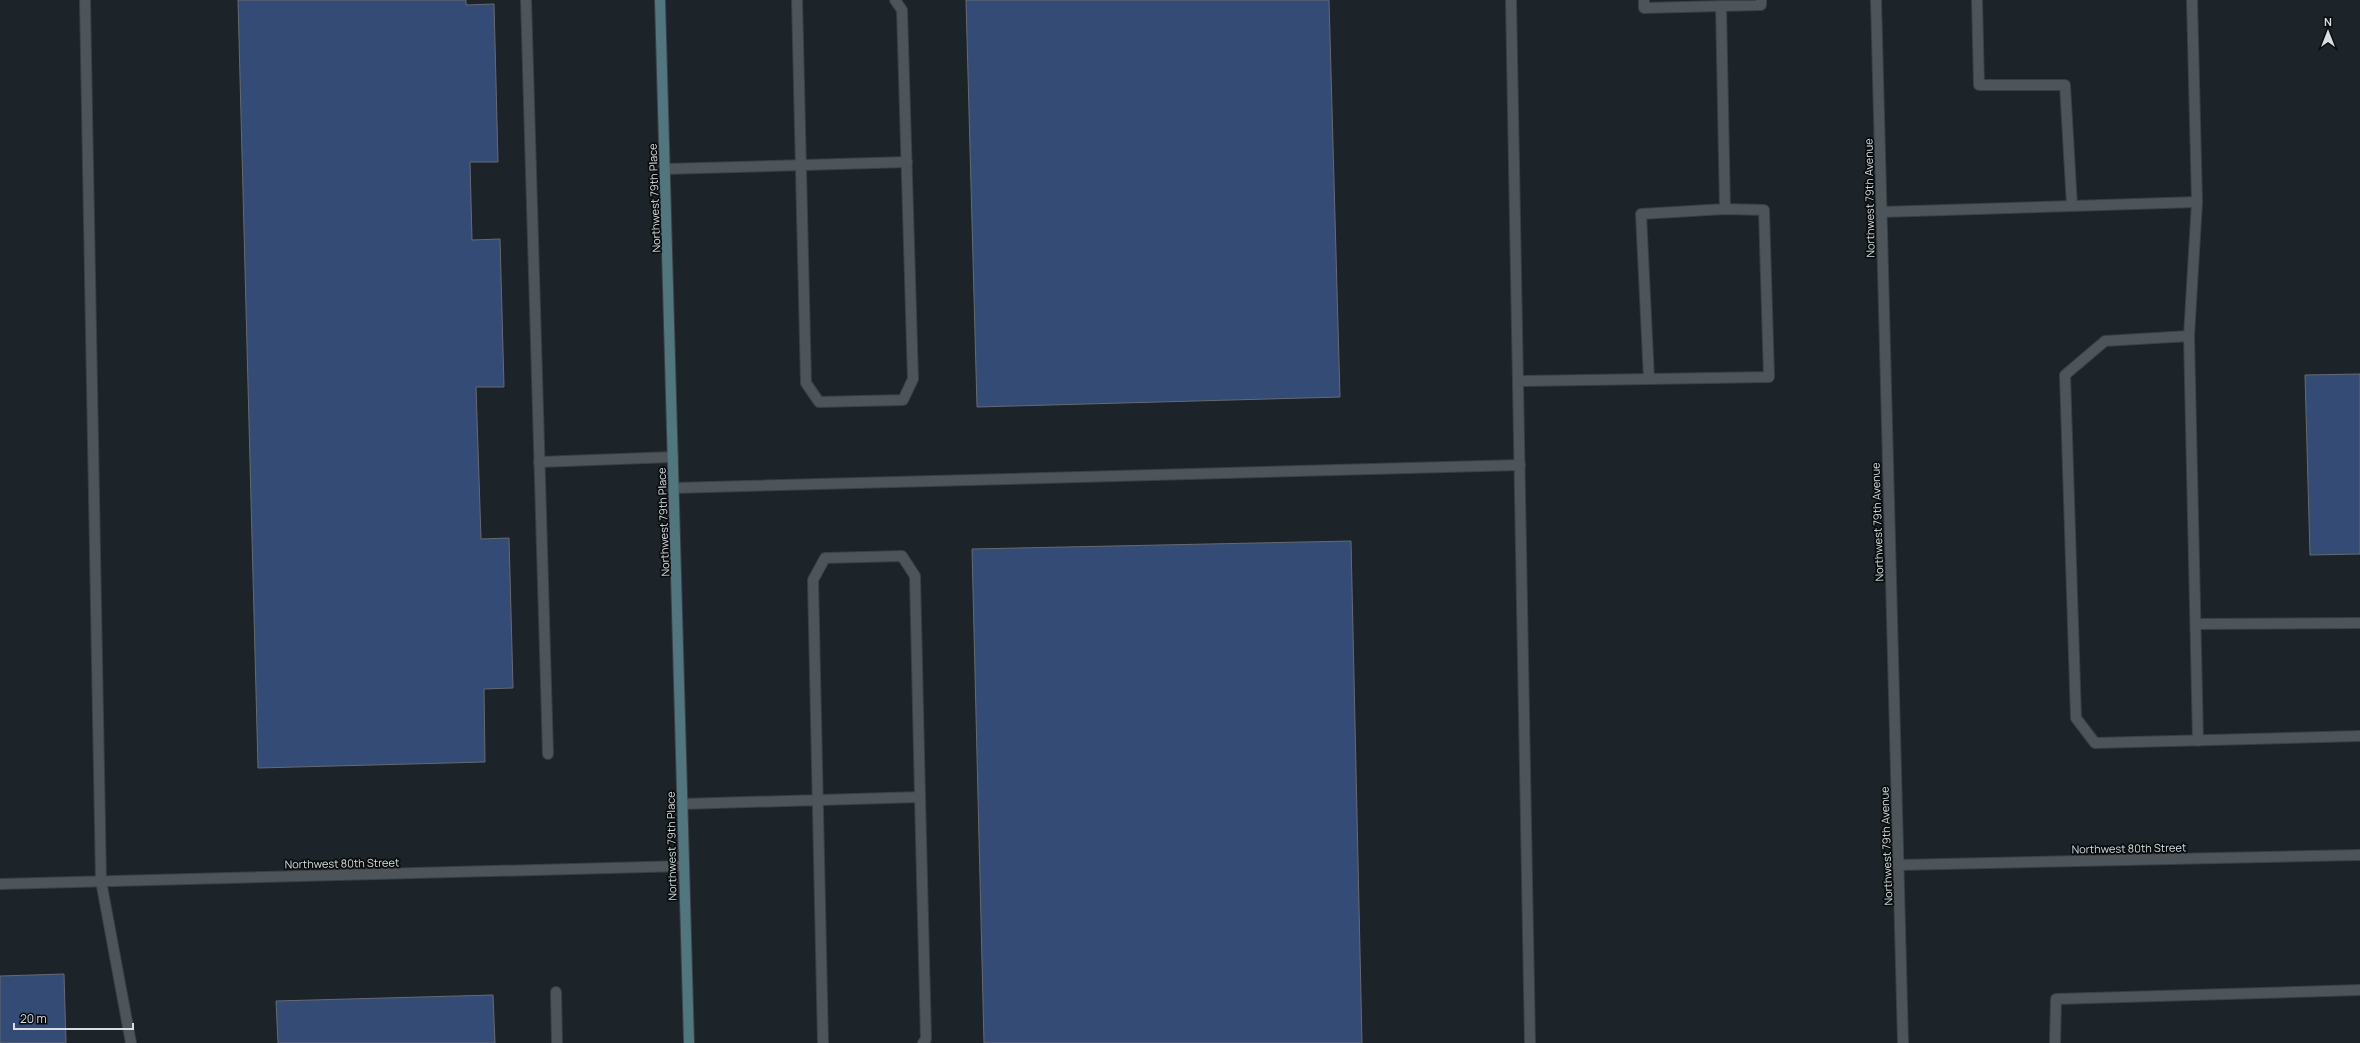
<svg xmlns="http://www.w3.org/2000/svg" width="2360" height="1043" font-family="Manrope,sans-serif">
<rect width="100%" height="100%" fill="#1c2429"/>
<g fill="#344b76" stroke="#656a72">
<polygon points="238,0 466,0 466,5 494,4 498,162 470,162 472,240 500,239 504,387 476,387 481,539 509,538 513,688 484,689 485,762 258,768"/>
<polygon points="966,0 1329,0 1340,397 977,407"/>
<polygon points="2360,374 2360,554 2310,555 2305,375"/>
<polygon points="1351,541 1362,1043 984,1043 972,549"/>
<polygon points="64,974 66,1043 0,1043 0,976"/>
<polygon points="493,995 495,1043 278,1043 276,1001"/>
</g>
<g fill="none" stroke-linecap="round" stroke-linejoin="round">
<g stroke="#393f43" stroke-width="12">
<g id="service">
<polyline points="85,0 101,881 131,1043"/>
<polyline points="526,0 548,754"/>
<polyline points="797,0 806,383 819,402 903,400 913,379 902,10 895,0"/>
<polyline points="1511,0 1530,1043"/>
<polyline points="1644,0 1644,8 1761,5 1761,0"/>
<polyline points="1721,6 1725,209 1764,210 1769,377 1649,379 1641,214 1725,209"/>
<polyline points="665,169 907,162"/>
<polyline points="2072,206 2197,202 2192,0"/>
<polyline points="1881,212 2072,206 2065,85 1979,85 1977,0"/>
<polyline points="2189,336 2197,202"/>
<polyline points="1518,381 1649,379"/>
<polyline points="539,462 673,457"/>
<polyline points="674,488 1520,465"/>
<polyline points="2196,624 2360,623"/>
<polyline points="2198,741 2189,336 2105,341 2065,375 2076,718 2095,743 2360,736"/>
<polyline points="920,797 926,1039 923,1043"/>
<path d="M 682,804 C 762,802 841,799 920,797 L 915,576 L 902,556 L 825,558 L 813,580 L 823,1043"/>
<polyline points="1898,865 2360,855"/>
<polyline points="556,992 557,1043"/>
<polyline points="2055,1043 2056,999 2360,990"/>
</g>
</g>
<g stroke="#393f43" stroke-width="12">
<g id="minor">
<polyline points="1876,0 1903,1043"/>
<polyline points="0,884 684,866"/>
</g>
</g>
<g stroke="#393f43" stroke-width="12">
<polyline id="secondary" points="660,0 689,1043"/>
</g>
<use href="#service" stroke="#4d555b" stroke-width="10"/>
<use href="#minor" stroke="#4d555b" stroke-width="10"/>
<use href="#secondary" stroke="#51767d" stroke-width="10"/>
</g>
<g text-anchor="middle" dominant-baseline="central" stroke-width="3.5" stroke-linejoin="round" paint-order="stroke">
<g font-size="11" fill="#d8dee1" stroke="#090d0f">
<text transform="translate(654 198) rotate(-92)">Northwest 79th Place</text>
<text transform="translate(1869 198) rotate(-91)">Northwest 79th Avenue</text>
<text transform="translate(663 522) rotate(-92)">Northwest 79th Place</text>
<text transform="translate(1877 522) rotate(-92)">Northwest 79th Avenue</text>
<text transform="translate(671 846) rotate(-91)">Northwest 79th Place</text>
<text transform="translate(1886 846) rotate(-92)">Northwest 79th Avenue</text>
<text transform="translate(2129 848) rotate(-1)">Northwest 80th Street</text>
<text transform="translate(342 863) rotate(-1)">Northwest 80th Street</text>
</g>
</g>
<g transform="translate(2328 32)" stroke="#090d0f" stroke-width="3" paint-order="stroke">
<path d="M0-3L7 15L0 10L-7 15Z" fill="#d8dee1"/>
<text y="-6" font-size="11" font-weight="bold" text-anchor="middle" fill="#d8dee1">N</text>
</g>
<path d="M14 1023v6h119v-6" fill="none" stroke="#d8dee1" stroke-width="2"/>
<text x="20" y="1023" font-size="12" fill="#d8dee1" stroke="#090d0f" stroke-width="3" paint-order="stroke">20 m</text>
</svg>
